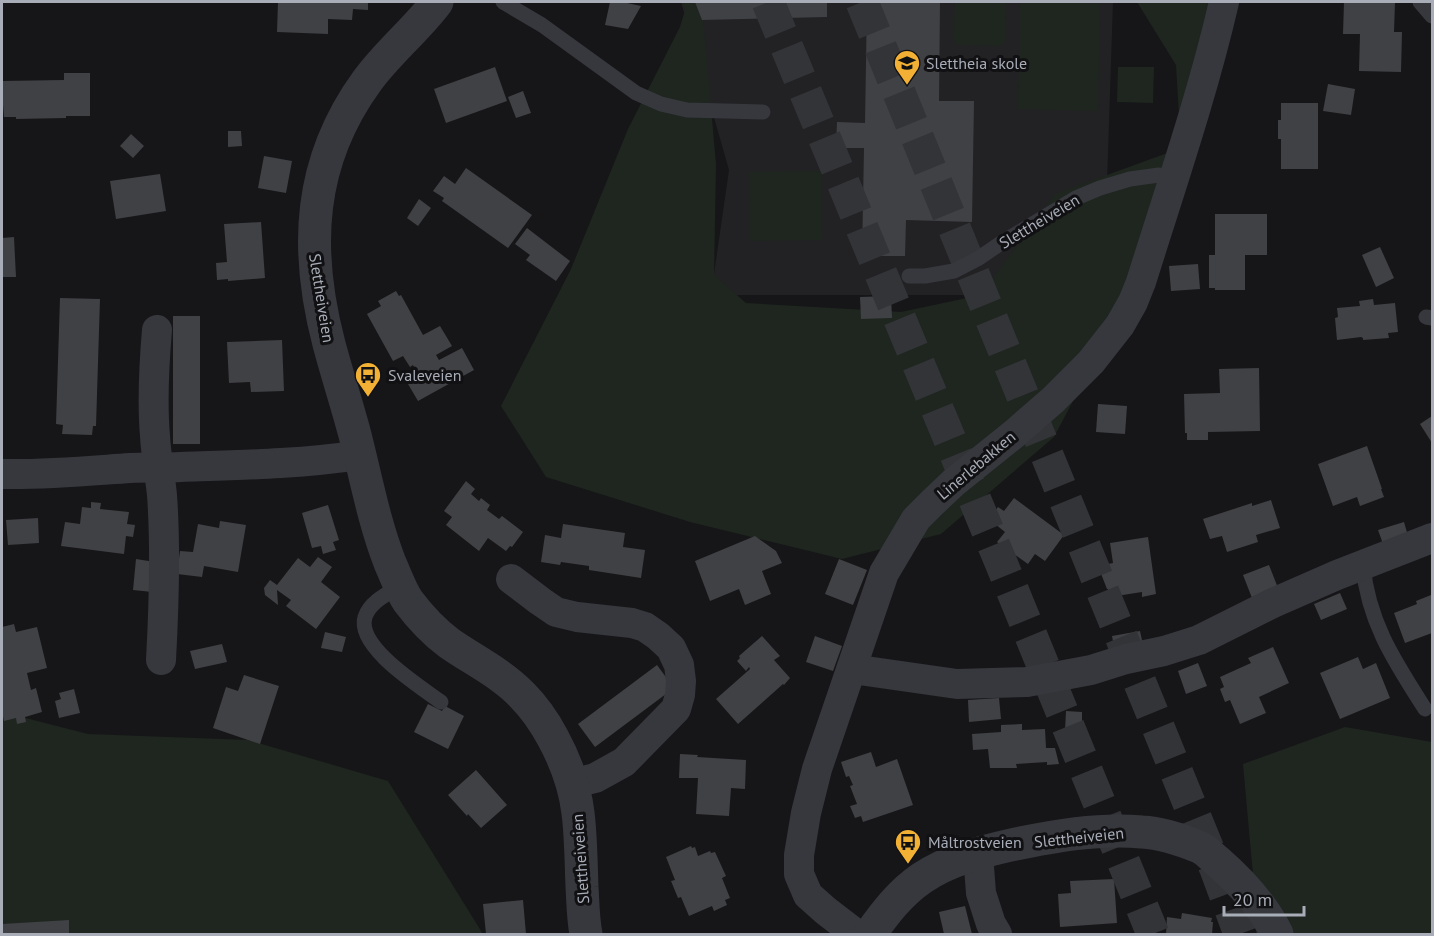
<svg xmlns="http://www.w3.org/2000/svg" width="1434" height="936" font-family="'PT Sans',sans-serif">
<rect width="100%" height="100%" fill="#161618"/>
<polygon fill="#222225" points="681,2 1113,2 1106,213 984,295 711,295 729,170"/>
<g fill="#1e261f">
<polygon points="683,2 695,2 703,17 716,164 714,275 746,303 901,312 981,295 1055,194 1181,148 1176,65 1137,2 1226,2 1181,156 1128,297 1054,437 941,534 842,559 690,522 546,477 501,406 571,269 628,129 680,27 685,10"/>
<polygon points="955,2 1006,2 1005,41 1000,46 958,45 954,40"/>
<polygon points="1020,2 1100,2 1098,111 1018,109"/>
<polygon points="1118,67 1154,67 1153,103 1117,102"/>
<polygon points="821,171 822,240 750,241 749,172"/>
<polygon points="2,712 88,734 248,740 388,781 483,934 2,934"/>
<polygon points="1345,727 1432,742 1432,934 1256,934 1257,919 1243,764"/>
</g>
<g fill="#404145">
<polygon points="278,2 368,2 368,10 353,9 352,20 328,19 328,34 277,32"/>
<polygon points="610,2 627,2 627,3 641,6 628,29 605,25"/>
<polygon points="695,2 827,2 827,17 702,20"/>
<polygon points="867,2 940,2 939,101 974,101 972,222 906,220 905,256 862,256 864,148 836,148 837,122 865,123"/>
<polygon points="1344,2 1395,2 1394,32 1402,32 1401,72 1359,71 1360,34 1343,34"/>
<polygon points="495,67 507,101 446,123 434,89"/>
<polygon points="64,73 90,73 90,116 66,116 66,118 16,119 16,117 4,117 3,105 2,105 2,81 64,80"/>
<polygon points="1328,84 1355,89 1351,115 1323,111"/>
<polygon points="523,91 531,113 516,118 508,97"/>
<polygon points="1281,103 1318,103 1318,169 1281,169 1281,139 1278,139 1278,120 1281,120"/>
<polygon points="228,131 241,131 242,146 228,147"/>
<polygon points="131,134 144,146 133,158 120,146"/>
<polygon points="264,156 292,161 286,193 258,188"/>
<polygon points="466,168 532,215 508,248 442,201 444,198 433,191 444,176 455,184"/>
<polygon points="160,174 166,211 116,219 110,181"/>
<polygon points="419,199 431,208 418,226 407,218"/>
<polygon points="1215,214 1267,214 1267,255 1245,255 1245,290 1215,290 1215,288 1209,288 1209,255 1215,255"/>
<polygon points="261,222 265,278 228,281 228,279 217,280 216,263 227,262 224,224"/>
<polygon points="527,228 570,261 556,281 526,260 530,255 515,244"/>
<polygon points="14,237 16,277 2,277 2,238"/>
<polygon points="1380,247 1394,278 1376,287 1362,255"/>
<polygon points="1198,264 1200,289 1171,291 1169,266"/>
<polygon points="396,291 399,296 401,295 423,335 440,326 452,346 436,355 439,360 462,348 474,370 418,401 408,384 421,377 415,366 414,367 413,365 410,367 403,356 393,361 367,314 381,306 378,301"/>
<polygon points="891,296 892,318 861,319 860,297"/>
<polygon points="60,298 100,299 96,426 93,426 92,435 62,434 63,425 56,424"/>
<polygon points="1373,299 1374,305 1395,303 1398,332 1388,333 1389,338 1363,340 1363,338 1361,337 1337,340 1335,318 1338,317 1337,308 1360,306 1359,301"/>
<rect x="173" y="316" width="27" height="128"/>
<polygon points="282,340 284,391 251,392 250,382 229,383 227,342"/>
<polygon points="1259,368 1260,431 1208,432 1208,440 1187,440 1187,433 1185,433 1184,394 1220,393 1219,369"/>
<polygon points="1098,404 1127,406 1125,434 1096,432"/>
<polygon points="1432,416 1432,443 1420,424"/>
<polygon points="1367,446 1382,489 1381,489 1384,497 1360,506 1357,497 1333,506 1318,464"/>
<polygon points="466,481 475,489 471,494 479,501 481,498 490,505 487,510 499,519 502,516 523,532 512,547 510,546 506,551 488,538 479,551 446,525 452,517 444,511"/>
<polygon points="1014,498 1064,535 1045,561 1035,554 1028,564 997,542 1005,532 995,524 996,523 990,518 998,507 1004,511"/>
<polygon points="1271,500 1280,528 1256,535 1258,542 1227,552 1222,536 1210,539 1203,519 1252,503 1252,506"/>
<polygon points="91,502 101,503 100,509 129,512 127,524 135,525 133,537 126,536 124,554 61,546 65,522 80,524 82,507 91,508"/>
<polygon points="328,505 339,540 333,542 336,550 323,554 321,546 312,548 302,513"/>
<polygon points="38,518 39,543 8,545 6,520"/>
<polygon points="220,521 246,525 238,572 204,566 202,577 177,574 180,551 193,552 198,524 219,528"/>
<polygon points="1404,522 1408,536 1383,544 1378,530"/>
<polygon points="563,524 625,533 623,547 645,550 641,578 589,570 589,566 561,562 560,565 541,562 545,535 561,538"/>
<polygon points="755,536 776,551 782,563 762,571 771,594 745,605 739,589 710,601 695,561"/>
<polygon points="1148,537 1156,594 1142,597 1142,592 1110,597 1108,589 1107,589 1098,566 1113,563 1110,543"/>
<polygon points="318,557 332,567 321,582 340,597 316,629 286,606 291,600 277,590 278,605 265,595 264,588 270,580 277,585 298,558 310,567"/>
<polygon points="136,559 155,562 152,592 133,590"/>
<polygon points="839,559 867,570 853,605 825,594"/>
<polygon points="1269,565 1278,588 1252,598 1243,575"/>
<polygon points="1340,593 1347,609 1321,620 1314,604"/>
<polygon points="1431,595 1432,598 1432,633 1405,643 1394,613 1417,604 1416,601"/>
<polygon points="14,624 16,632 37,627 47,668 27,673 31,690 36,688 42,712 25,717 26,722 17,724 16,718 4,721 2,712 2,627"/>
<polygon points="1140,631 1143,645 1115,652 1112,636"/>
<polygon points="325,632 346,637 342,652 321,648"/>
<polygon points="762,636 780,656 774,660 790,678 784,685 783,684 738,724 716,699 750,669 749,667 746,671 737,661 740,658 739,656"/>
<polygon points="815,636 842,646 833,671 806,662"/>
<polygon points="222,644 227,662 195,669 190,651"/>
<polygon points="1273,647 1289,683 1259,697 1266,713 1240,724 1230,700 1225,702 1220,689 1224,687 1220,677 1251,663 1248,658"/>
<polygon points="1358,657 1363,669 1376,663 1390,698 1340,719 1320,673"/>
<polygon points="1198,663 1207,686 1186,694 1178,671"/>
<polygon points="657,665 674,688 595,747 578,724"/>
<polygon points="244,675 279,686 260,744 213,728 226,687 238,691"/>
<polygon points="74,689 80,713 59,718 55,701 61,699 59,693"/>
<polygon points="999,698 1001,719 969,722 968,700"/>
<polygon points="428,704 442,711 445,706 464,716 448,749 414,732"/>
<polygon points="1066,711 1082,712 1082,731 1065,731"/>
<polygon points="1022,724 1022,730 1045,729 1046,748 1055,748 1059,764 1047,765 1047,762 1016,764 1017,768 990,768 988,749 973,750 972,734 1001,732 1001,725"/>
<polygon points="871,752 876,767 897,759 913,805 863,822 861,816 855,818 850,806 857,804 850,786 853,785 849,776 846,777 841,762"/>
<polygon points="680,754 698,755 697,757 746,760 745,789 731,788 729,816 696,814 698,778 679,778"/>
<polygon points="476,770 507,805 481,828 468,814 467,816 448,795"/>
<polygon points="691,846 692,848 695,847 698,856 710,851 711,853 715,852 726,876 722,878 730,898 725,900 727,905 714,911 712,906 689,916 681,897 678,898 671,881 675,880 666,857"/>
<polygon points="1114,879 1117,923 1060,927 1058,894 1071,893 1070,881"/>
<polygon points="523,900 526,934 486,934 483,904"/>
<polygon points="965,906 972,934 944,934 939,912"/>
<polygon points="1182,913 1212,918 1211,922 1213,922 1212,934 1166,934 1167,917 1181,919"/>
<polygon points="69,920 69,934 2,934 2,924"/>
</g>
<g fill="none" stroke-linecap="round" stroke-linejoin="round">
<g stroke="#333438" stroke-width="33" stroke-dasharray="33 16" stroke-linecap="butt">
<polyline points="768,2 1002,565 1153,934"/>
<polyline points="862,2 1216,869 1240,934"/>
</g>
<g stroke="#37383d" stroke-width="15">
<polyline points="503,2 542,25 636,93 661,104 687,110 763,112"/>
<polyline points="1420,2 1432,16"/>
<polyline points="909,276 925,276 954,271 979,258 1001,243 1076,198 1100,188 1130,179 1159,175 1173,179"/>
<polyline points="1426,317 1432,318"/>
<path d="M 1363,565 C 1368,622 1395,662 1425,709"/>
<path d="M 400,586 C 387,594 370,602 365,617 C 356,647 421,687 441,702"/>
</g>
<g stroke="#37383d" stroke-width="30">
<path d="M 157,330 C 154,365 152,401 155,436 C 156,456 160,475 162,495 C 166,550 164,605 161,660"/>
<path d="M 2,474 C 45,475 87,471 130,468 C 147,467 164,468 181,467 C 241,465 301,464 360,455"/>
<polyline points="511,579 540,601 556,612 577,617 632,623 645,627 658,636 671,648 679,665 681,681 680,695 676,709 624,762 595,778 571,784"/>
<polyline points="852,669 957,684 1027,682 1091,670 1126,659 1164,651 1199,640 1273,603 1337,575 1432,538"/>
<polyline points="973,854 979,867 981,893 991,924 997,934"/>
<path d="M 856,934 L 826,911 L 808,895 L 799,874 L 799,855 L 806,813 L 817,769 L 884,573 L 916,519 L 933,502 L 953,483 L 1014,434 L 1053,400 L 1091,362 L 1120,325 L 1133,302 L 1141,282 C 1170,189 1202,97 1224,2"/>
</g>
<g stroke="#37383d" stroke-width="33">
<path d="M 437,2 C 416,30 388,52 367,81 C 308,162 304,249 329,344 C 337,374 347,405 355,435 C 366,478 374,522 390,563 C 396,576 400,589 408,601 C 420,617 433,631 449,643 C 473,660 501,673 522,695 C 534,707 545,723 553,738 C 565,760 575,788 578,813 C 581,837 581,862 582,887 C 583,903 583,919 586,934"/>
<path d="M 870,934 C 885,913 900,893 922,878 C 949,860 980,852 1011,845 C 1054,836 1098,828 1142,832 C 1160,833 1182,840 1199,847 C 1206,850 1211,856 1217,861 C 1241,882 1263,905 1277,934"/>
</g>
</g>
<defs>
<g id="school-pin" transform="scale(1.35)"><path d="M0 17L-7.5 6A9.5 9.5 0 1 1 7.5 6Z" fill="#f2b134" stroke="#111113"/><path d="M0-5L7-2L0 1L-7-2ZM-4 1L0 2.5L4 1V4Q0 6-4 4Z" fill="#111"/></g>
<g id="bus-pin" transform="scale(1.35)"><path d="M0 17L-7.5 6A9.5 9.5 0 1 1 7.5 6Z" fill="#f2b134" stroke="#111113"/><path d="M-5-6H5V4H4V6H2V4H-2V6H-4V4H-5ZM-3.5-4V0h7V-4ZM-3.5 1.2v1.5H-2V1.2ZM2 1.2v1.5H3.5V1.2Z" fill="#111"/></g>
</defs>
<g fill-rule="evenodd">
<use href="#school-pin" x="907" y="63"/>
<use href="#bus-pin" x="368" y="375"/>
<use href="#bus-pin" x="908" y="842"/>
</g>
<g text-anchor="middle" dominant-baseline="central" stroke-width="6" stroke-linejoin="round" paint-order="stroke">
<g font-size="16" fill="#a8adb8" stroke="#111113" text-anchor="start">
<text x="926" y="63">Slettheia skole</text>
<text x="388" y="375">Svaleveien</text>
<text x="928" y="842">Måltrostveien</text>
</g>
<g font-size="16" fill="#a8adb8" stroke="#111113">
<text transform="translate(1039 221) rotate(-31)">Slettheiveien</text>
<text transform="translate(322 298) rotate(81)">Slettheiveien</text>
<text transform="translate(976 465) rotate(-40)">Linerlebakken</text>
<text transform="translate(1079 837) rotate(-6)">Slettheiveien</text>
<text transform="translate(580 859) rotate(-94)">Slettheiveien</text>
</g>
</g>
<rect width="1434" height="936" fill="none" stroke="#a8adb8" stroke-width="6"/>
<path d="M1224 906v9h80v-9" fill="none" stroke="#a8adb8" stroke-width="3"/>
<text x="1233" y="906" font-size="18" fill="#a8adb8" stroke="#111113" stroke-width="4.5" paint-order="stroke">20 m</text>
</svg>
